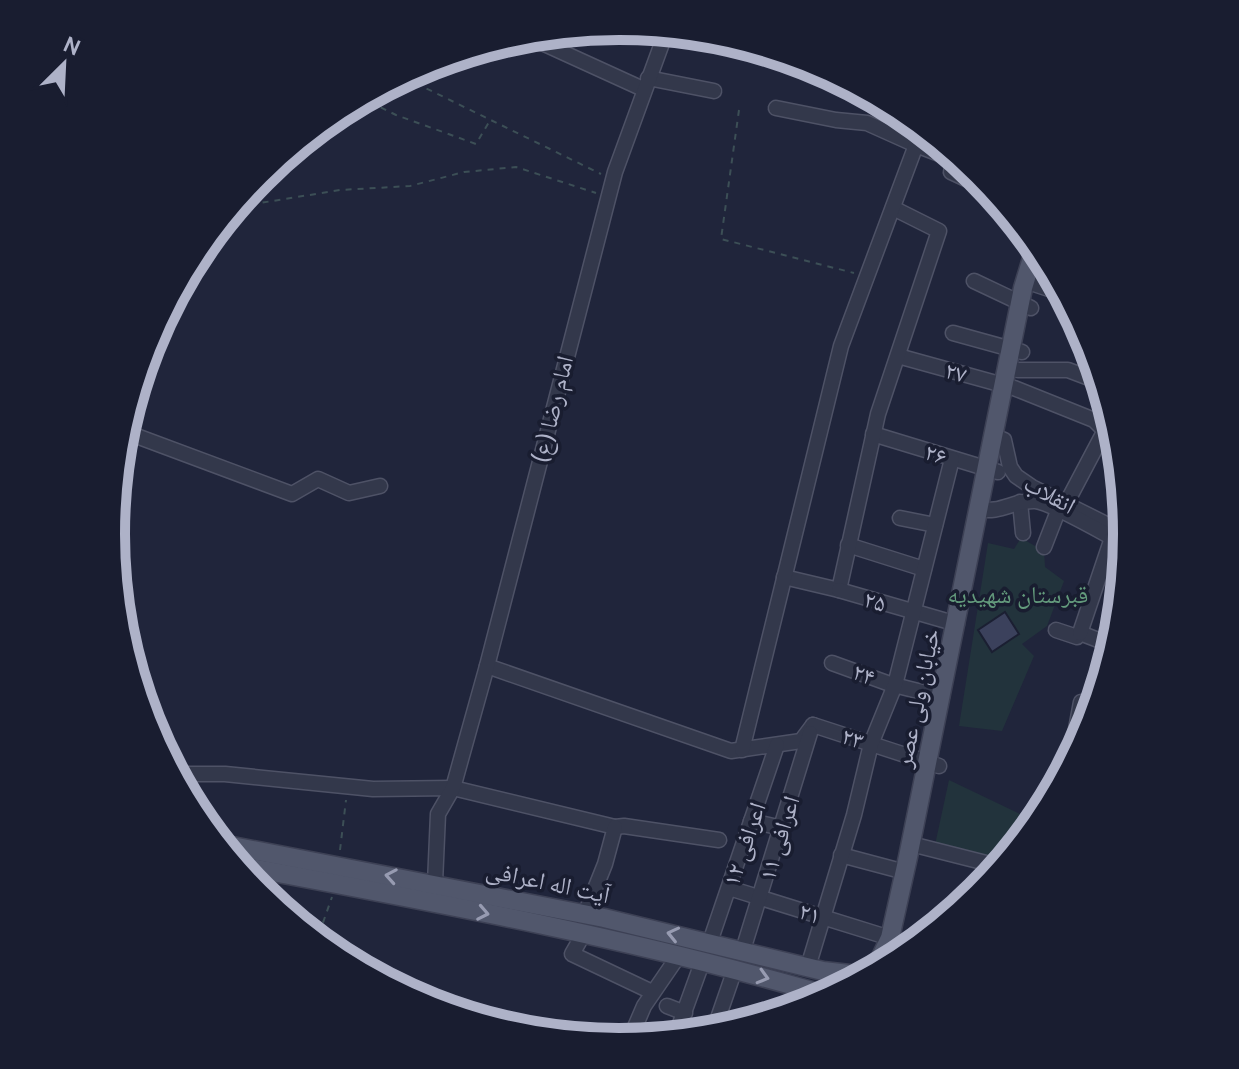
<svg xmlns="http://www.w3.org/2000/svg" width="1239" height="1069" font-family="Cabin,'Noto Naskh Arabic',sans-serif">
<rect width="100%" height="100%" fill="#20253b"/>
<g fill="#22333c">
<polygon points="1021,538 1044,551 1045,567 1064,581 1047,626 1022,644 1034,656 1002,731 959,726 988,543 1014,549"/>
<polygon points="949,780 1020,814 1010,848 1001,862 935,845"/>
</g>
<polygon fill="#3b415c" stroke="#1b1f32" stroke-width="2" points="1005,612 1019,634 992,652 978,630"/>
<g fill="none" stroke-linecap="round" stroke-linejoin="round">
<g stroke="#4e5266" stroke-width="17">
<g id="minor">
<polyline points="540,42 643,89"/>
<polyline points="648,78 714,91"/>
<polyline points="776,108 836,120 867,123 916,145 920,136"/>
<polyline points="955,159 951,172 979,185 984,193 994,198"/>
<polyline points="974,281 1031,308"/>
<polyline points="1025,281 1058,292"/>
<polyline points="953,333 1022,352"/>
<polyline points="898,356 1014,388 1094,420 1108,434"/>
<polyline points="1007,368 1018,370 1068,370 1097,381"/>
<polyline points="131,434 292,494 318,479 349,493 380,486"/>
<polyline points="873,434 998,472"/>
<polyline points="994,436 1004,440 1010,467 1016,476 1032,487 1128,535"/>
<polyline points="1020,502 1023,533"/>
<path d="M 979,509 C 999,514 1015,500 1035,501 C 1051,502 1108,536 1126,545"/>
<polyline points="900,518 935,525"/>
<polyline points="848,545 924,569"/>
<polyline points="1044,547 1058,511 1066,504 1104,432"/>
<polyline points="784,577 839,590 878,414 939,231 893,208"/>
<polyline points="839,590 957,624"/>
<polyline points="1056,630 1077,637 1080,633 1106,643"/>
<polyline points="1080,633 1112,538 1119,531 1124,517"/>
<polyline points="832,663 890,684 942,697"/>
<polyline points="487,666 731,751 801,741 813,725"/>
<polyline points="813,725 939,766"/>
<polyline points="742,750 841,346 916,145 955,160"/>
<polyline points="1071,756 1081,702"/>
<polyline points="180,774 225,774 373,789 453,788 615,827 624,826 719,840"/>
<polyline points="751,821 782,828"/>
<polyline points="911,844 998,866"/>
<polyline points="841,855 905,872"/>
<polyline points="435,883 438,814 453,788 487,666 615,172 665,35"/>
<polyline points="729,888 890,938"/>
<polyline points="585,914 605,864 615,827"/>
<polyline points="584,933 572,954 652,992"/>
<polyline points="710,942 777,745"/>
<polyline points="743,950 810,733"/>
<polyline points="808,967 854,815 871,744 895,685 952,459"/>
<polyline points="667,1006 685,1013"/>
<polyline points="716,1024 735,969"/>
<polyline points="677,1032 703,960"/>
<polyline points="629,1041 644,1006 679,955"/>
</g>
</g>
<g stroke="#3d4155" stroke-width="21">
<g id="major">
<polyline points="227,845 604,918 823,971 858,975"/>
<path d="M 241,866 C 433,902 625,937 812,991 L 825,997"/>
<polyline points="879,961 890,938 908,857 1023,288 1033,255"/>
</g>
</g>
<g stroke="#3c4f56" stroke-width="2" stroke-dasharray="6 6" stroke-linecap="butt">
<polyline points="405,78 601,174"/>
<polyline points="370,102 396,115 476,144 489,122"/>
<polyline points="739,110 721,239 854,273"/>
<polyline points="258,177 254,204 340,190 410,186 464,172 516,167 596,193"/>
<polyline points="239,206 253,204"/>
<polyline points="340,850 346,800"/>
<polyline points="319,934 332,897"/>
<polyline points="351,955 367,958 366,965"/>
</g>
<use href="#minor" stroke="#33384b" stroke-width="14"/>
<use href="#major" stroke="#51576c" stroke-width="18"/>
</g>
<defs><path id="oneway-chevron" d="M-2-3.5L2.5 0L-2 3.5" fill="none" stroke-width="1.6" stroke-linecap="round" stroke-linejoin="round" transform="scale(2)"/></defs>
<g stroke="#979bb1">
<use href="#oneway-chevron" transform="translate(391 876) rotate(-170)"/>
<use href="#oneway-chevron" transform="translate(483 913) rotate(11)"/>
<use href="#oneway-chevron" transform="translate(673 934) rotate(-167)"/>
<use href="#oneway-chevron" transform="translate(763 977) rotate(16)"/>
</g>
<g text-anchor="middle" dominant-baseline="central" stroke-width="7" stroke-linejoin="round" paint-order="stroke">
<g font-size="24" fill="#aeb2c8" stroke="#191d30">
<text transform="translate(956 372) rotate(15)">۲۷</text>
<text transform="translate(552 409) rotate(-76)">امام رضا (ع)</text>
<text transform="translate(936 454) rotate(18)">۲۶</text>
<text transform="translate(1050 494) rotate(29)">انقلاب</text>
<text transform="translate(875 601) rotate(16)">۲۵</text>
<text transform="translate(864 674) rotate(20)">۲۴</text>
<text transform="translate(917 698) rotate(-78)">خیابان ولی عصر</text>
<text transform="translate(853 738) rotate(18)">۲۳</text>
<text transform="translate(779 838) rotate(-73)">اعرافی ۱۱</text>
<text transform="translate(744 844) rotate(-71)">اعرافی ۱۲</text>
<text transform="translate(548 882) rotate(12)">آیت اله اعرافی</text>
<text transform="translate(810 913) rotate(17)">۲۱</text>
</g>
<g font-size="24" fill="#639a7c" stroke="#191d30">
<text x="1018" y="594">قبرستان شهیدیه</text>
</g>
</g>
<path d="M0 0H1239V1069H0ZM125 534a494 494 0 1 1 988 0a494 494 0 1 1-988 0Z" fill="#191d30" fill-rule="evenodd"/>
<path fill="none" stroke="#aeb2c8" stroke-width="10" d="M125 534a494 494 0 1 1 988 0a494 494 0 1 1-988 0Z"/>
<g transform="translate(64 64) rotate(24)" stroke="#191d30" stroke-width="6" paint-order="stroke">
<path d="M0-6L14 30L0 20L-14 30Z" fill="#aeb2c8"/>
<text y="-12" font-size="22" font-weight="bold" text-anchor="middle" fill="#aeb2c8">N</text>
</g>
</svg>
